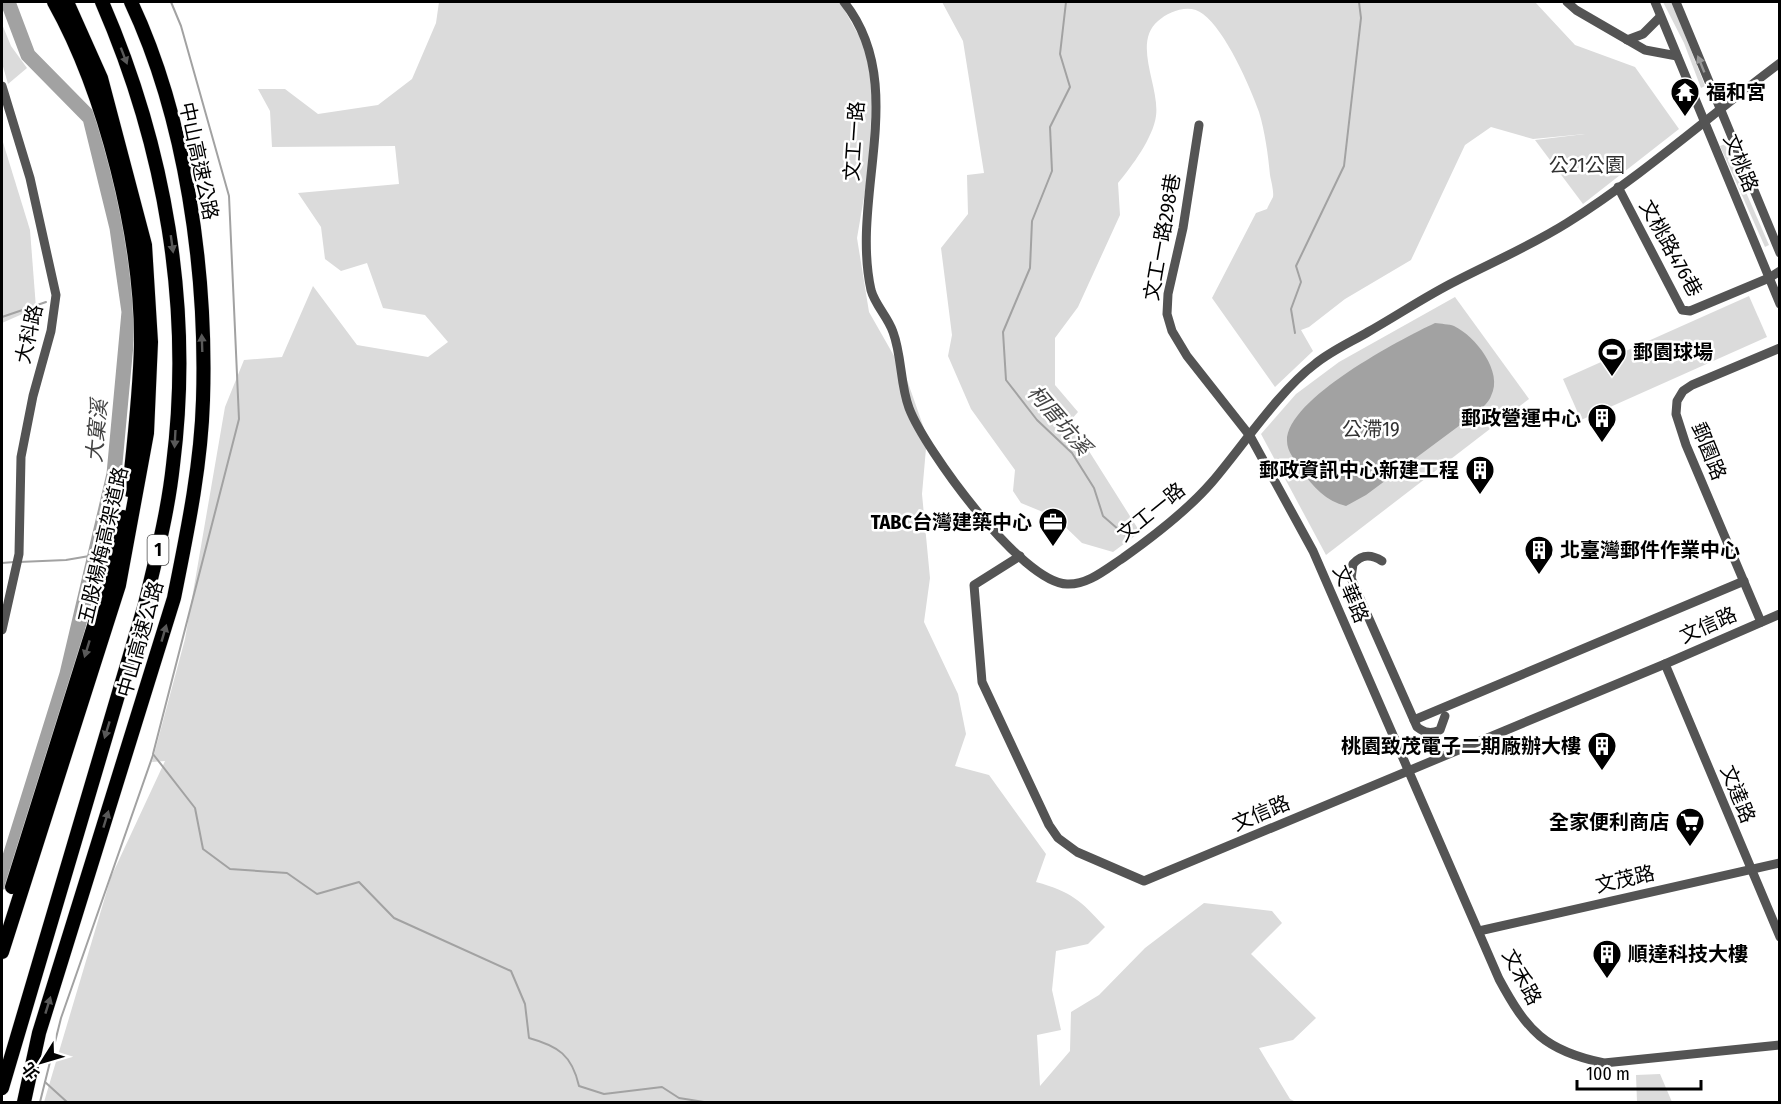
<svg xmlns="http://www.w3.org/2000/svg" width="1781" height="1104" font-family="'Fira Sans Condensed','Noto Sans TC',sans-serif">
<rect width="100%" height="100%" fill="#fff"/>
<g fill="#dbdbdb">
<path d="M 439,2 L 840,2 L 874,63 L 868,174 L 857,238 L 869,312 L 906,377 L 927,437 L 922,494 L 930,578 L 924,622 L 958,694 L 966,734 L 955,766 L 989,775 L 1046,854 L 1036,882 C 1072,892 1080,900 1105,927 L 1088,944 L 1056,951 L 1052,990 L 1061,1030 L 1037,1035 L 1040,1086 L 1070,1051 L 1071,1012 L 1099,995 L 1145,948 L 1204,903 L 1272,911 L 1282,923 L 1251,954 L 1316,1018 L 1293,1040 L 1259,1048 L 1290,1099 L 1296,1102 L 44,1102 L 111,877 L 165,761 L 152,762 L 185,639 L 225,407 L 244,360 L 282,357 L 313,286 L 357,345 L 428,357 L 448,342 L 425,315 L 383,308 L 367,263 L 341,271 L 325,259 L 321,227 L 298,193 L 399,184 L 395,146 L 272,147 L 270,111 L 258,89 L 285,89 L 318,114 L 378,105 L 412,79 L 436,23 Z"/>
<path d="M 942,2 L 1535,2 L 1575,45 L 1635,67 L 1679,129 L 1583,204 L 1535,140 L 1585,134 L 1533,139 L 1491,127 L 1465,145 L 1411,260 L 1345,299 L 1309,327 L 1301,330 L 1313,351 L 1275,387 L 1212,298 L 1256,213 L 1267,209 C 1268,206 1271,201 1273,197 C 1274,191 1271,181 1270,175 C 1268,154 1265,132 1259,112 C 1250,86 1225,30 1203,14 C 1190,3 1169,11 1158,21 C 1132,43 1160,87 1156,116 C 1153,138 1132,166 1118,183 L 1120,215 L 1078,307 L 1055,338 L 1055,385 L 1078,412 L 1070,421 L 1140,532 L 1113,552 L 1082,543 L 1055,517 L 1021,503 L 1013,491 L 1015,470 L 971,409 L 948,356 L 952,335 L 941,248 L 968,214 L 967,175 L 984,173 L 963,41 Z"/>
<polygon points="1663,2 1672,2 1705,86 1701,88 1684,43"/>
<polygon points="2,24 11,46 27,68 8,84 2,63"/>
<polygon points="2,139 30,230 36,308 2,323"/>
<polygon points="1725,144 1769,245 1765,247 1720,146"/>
<polygon points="1749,296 1767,337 1581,420 1563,379"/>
<polygon points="1455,297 1529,399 1326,555 1261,434 1296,394 1339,362"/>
<polygon points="1660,1074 1672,1102 1637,1102 1636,1075"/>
</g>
<path fill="#a2a2a2" d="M 1435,323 C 1441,324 1449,324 1454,326 C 1475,336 1504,372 1491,396 C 1489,402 1483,407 1479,411 L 1366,495 L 1346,506 C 1326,501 1313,487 1301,470 C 1296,461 1287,452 1287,441 C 1286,399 1401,339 1435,323 Z"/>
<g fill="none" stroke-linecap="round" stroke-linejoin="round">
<g stroke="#a2a2a2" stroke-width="2">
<path d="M 171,2 L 181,26 L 229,196 L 239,419 L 153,754 L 195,808 L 203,849 L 230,869 L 287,873 L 317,894 L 359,882 L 394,918 L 511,971 L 525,1004 L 529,1038 C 558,1046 572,1055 579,1086 L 604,1094 L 662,1087 L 679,1098 L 704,1102"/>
<polyline points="1066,2 1060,54 1070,87 1050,127 1052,171 1032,221 1030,268 1003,332 1006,380 1037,420 1072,453 1094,488 1103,516 1126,536"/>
<polyline points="2,317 46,302"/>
<polyline points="1295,333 1291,309 1301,282 1296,266 1344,166 1361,18 1359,2"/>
<polyline points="19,562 66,560 95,555"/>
<polyline points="2,563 14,562"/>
<polyline points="45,1082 67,1102"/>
<polyline points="40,1102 61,1018 153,755"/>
</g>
<polyline stroke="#a2a2a2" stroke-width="15" points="2,882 67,674 114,474 129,312 117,228 90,118 28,55 8,2"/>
<g stroke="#dbdbdb" stroke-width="15">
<g id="highway">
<path d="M 54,2 C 105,93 142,239 141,344 C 140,392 134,442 129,490"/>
<polyline points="12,887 108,581 123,517"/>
<polyline points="2,952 119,585 147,433 151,342 145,245 101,78 67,2"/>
<path d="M 2,1088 L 145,604 C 156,558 168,512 173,465 C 193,307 165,147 102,2"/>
<path d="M 24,1102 L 39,1033 L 174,598 C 187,533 201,467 203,400 C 207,271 186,119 131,2"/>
</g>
</g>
<g stroke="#545454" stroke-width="9">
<path d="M 844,2 C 910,85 850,195 871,290 C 875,305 888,317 893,332 C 902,356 900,384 909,408 C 925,450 1022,583 1067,584 C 1088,585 1106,569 1123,558 C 1154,536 1187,511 1212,482 C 1242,447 1279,391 1315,364 C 1331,351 1351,342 1368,332 C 1398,315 1426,296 1456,281 C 1493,262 1532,245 1567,223 C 1642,176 1709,116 1780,63"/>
<polyline points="1567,2 1576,10 1645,50 1677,56"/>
<polyline points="1655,2 1780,304"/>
<polyline points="1676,2 1780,253"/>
<polyline points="1627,40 1643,34 1660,17"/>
<polyline points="2,86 30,178 56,295 51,331 33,396 21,457 19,554 2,630"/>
<path d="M 1199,125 L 1183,228 L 1168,294 L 1167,314 L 1172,331 L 1187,356 L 1250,436 L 1313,551 L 1499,979 C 1527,1031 1545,1051 1604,1063 L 1780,1045"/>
<polyline points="1618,187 1682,310 1690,311 1769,278 1780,271"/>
<polyline points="1020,556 974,585 982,682 1049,825 1058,838 1077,852 1144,881 1665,664 1780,614"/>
<path d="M 1382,561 C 1371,554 1362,554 1353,564 L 1351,578 L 1417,727 C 1425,733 1431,734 1440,730 L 1445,716"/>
<polyline points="1761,622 1686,445 1676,414 1677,401 1683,391 1692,385 1780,348"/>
<polyline points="1665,664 1780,937"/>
<polyline points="1414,720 1744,581"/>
<polyline points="1479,931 1780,863"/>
</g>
<use href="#highway" stroke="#000" stroke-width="14"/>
</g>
<defs><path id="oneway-solid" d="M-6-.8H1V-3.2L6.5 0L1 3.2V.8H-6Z" transform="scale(1.5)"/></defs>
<g fill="#595959">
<use href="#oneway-solid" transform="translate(124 56) rotate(69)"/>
<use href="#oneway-solid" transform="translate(172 244) rotate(82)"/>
<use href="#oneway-solid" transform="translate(202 343) rotate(-92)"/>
<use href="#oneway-solid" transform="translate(175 439) rotate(93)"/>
<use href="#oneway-solid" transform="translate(164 633) rotate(-74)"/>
<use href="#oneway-solid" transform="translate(87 649) rotate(107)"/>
<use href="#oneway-solid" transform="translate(107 730) rotate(107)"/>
<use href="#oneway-solid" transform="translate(106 819) rotate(-73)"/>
<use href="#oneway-solid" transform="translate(48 1005) rotate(-73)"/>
</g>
<use fill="#989898" href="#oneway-solid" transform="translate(1701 64) rotate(-112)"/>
<defs>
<g id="temple-pin" transform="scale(1.5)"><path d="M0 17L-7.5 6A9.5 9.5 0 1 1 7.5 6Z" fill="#000" stroke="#fff"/><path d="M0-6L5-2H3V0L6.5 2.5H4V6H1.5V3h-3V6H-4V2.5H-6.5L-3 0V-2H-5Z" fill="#fff"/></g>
<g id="stadium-pin" transform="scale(1.5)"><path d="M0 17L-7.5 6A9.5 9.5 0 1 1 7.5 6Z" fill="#000" stroke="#fff"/><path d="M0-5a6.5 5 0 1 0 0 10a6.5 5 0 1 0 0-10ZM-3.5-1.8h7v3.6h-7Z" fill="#fff"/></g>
<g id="building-pin" transform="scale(1.5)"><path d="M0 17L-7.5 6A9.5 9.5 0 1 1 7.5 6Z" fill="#000" stroke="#fff"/><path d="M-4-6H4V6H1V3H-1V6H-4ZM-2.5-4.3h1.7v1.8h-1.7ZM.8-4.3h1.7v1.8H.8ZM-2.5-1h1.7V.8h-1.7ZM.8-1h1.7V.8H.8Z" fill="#fff"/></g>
<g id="office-pin" transform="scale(1.5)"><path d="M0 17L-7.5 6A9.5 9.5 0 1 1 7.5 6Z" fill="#000" stroke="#fff"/><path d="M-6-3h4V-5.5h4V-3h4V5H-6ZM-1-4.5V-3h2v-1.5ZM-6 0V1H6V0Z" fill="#fff"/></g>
<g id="supermarket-pin" transform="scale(1.5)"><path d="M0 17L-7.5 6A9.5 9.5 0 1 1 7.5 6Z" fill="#000" stroke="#fff"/><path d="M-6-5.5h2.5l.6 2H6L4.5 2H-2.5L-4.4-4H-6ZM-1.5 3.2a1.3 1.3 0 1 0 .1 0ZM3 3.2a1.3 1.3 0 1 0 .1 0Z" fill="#fff"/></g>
</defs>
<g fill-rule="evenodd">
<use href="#temple-pin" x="1685" y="92"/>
<use href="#stadium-pin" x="1612" y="352"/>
<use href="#building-pin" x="1602" y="418"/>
<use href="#building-pin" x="1480" y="470"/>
<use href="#office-pin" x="1053" y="522"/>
<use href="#building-pin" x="1539" y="550"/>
<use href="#building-pin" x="1602" y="746"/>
<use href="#supermarket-pin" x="1690" y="822"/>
<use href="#building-pin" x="1607" y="954"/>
</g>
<g text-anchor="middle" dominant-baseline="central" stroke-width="5" stroke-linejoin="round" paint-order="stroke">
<rect fill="#fff" stroke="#4c4c4c" stroke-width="1.5" x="147.5" y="535" width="21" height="30" rx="4.5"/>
<g font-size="18" font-weight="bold" fill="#000">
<text x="158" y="550">1</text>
</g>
<g font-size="20" font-weight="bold" fill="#000" stroke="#fff" text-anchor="end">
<text x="1706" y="92" text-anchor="start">福和宮</text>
<text x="1633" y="352" text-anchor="start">郵園球場</text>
<text x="1581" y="418">郵政營運中心</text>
<text x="1459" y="470">郵政資訊中心新建工程</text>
<text x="1032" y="522">TABC台灣建築中心</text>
<text x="1560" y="550" text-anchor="start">北臺灣郵件作業中心</text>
<text x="1581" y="746">桃園致茂電子二期廠辦大樓</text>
<text x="1669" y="822">全家便利商店</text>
<text x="1628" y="954" text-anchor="start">順達科技大樓</text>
</g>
<g font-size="20" fill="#000" stroke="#fff">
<text transform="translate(854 141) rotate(-86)">文工一路</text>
<text transform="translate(199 161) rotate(78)">中山高速公路</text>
<text transform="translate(1741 163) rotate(68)">文桃路</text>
<text transform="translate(1162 237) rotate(-80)">文工一路298巷</text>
<text transform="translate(1671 248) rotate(61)">文桃路476巷</text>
<text transform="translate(29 334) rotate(-77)">大科路</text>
<text transform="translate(1709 451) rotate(68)">郵園路</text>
<text transform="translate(1151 512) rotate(-39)">文工一路</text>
<text transform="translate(103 545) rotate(-77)">五股楊梅高架道路</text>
<text transform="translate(1351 594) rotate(67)">文華路</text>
<text transform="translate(1708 625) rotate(-24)">文信路</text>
<text transform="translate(140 639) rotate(-74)">中山高速公路</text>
<text transform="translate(1738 794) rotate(68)">文達路</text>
<text transform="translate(1261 813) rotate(-23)">文信路</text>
<text transform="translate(1625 879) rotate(-13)">文茂路</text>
<text transform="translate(1522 977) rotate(62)">文禾路</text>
</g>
<g font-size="20" fill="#323232" stroke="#fff">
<text x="1587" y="165">公21公園</text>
<text x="1371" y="429">公滯19</text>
</g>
<g font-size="21" font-style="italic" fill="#434343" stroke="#fff">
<text transform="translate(1059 420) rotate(49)">柯厝坑溪</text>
<text transform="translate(97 431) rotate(-85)">大窠溪</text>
</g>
</g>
<rect width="1781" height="1104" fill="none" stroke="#000000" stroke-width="6"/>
<g transform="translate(42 1062) rotate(233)" stroke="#ffffff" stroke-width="4.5" paint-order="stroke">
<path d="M0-4.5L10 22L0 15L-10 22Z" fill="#000000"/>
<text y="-9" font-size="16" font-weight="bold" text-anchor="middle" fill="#000000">北</text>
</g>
<path d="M1577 1080v9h124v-9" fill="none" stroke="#000000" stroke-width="3"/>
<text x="1586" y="1080" font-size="18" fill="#000000" stroke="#ffffff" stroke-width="4.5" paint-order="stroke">100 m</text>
</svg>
